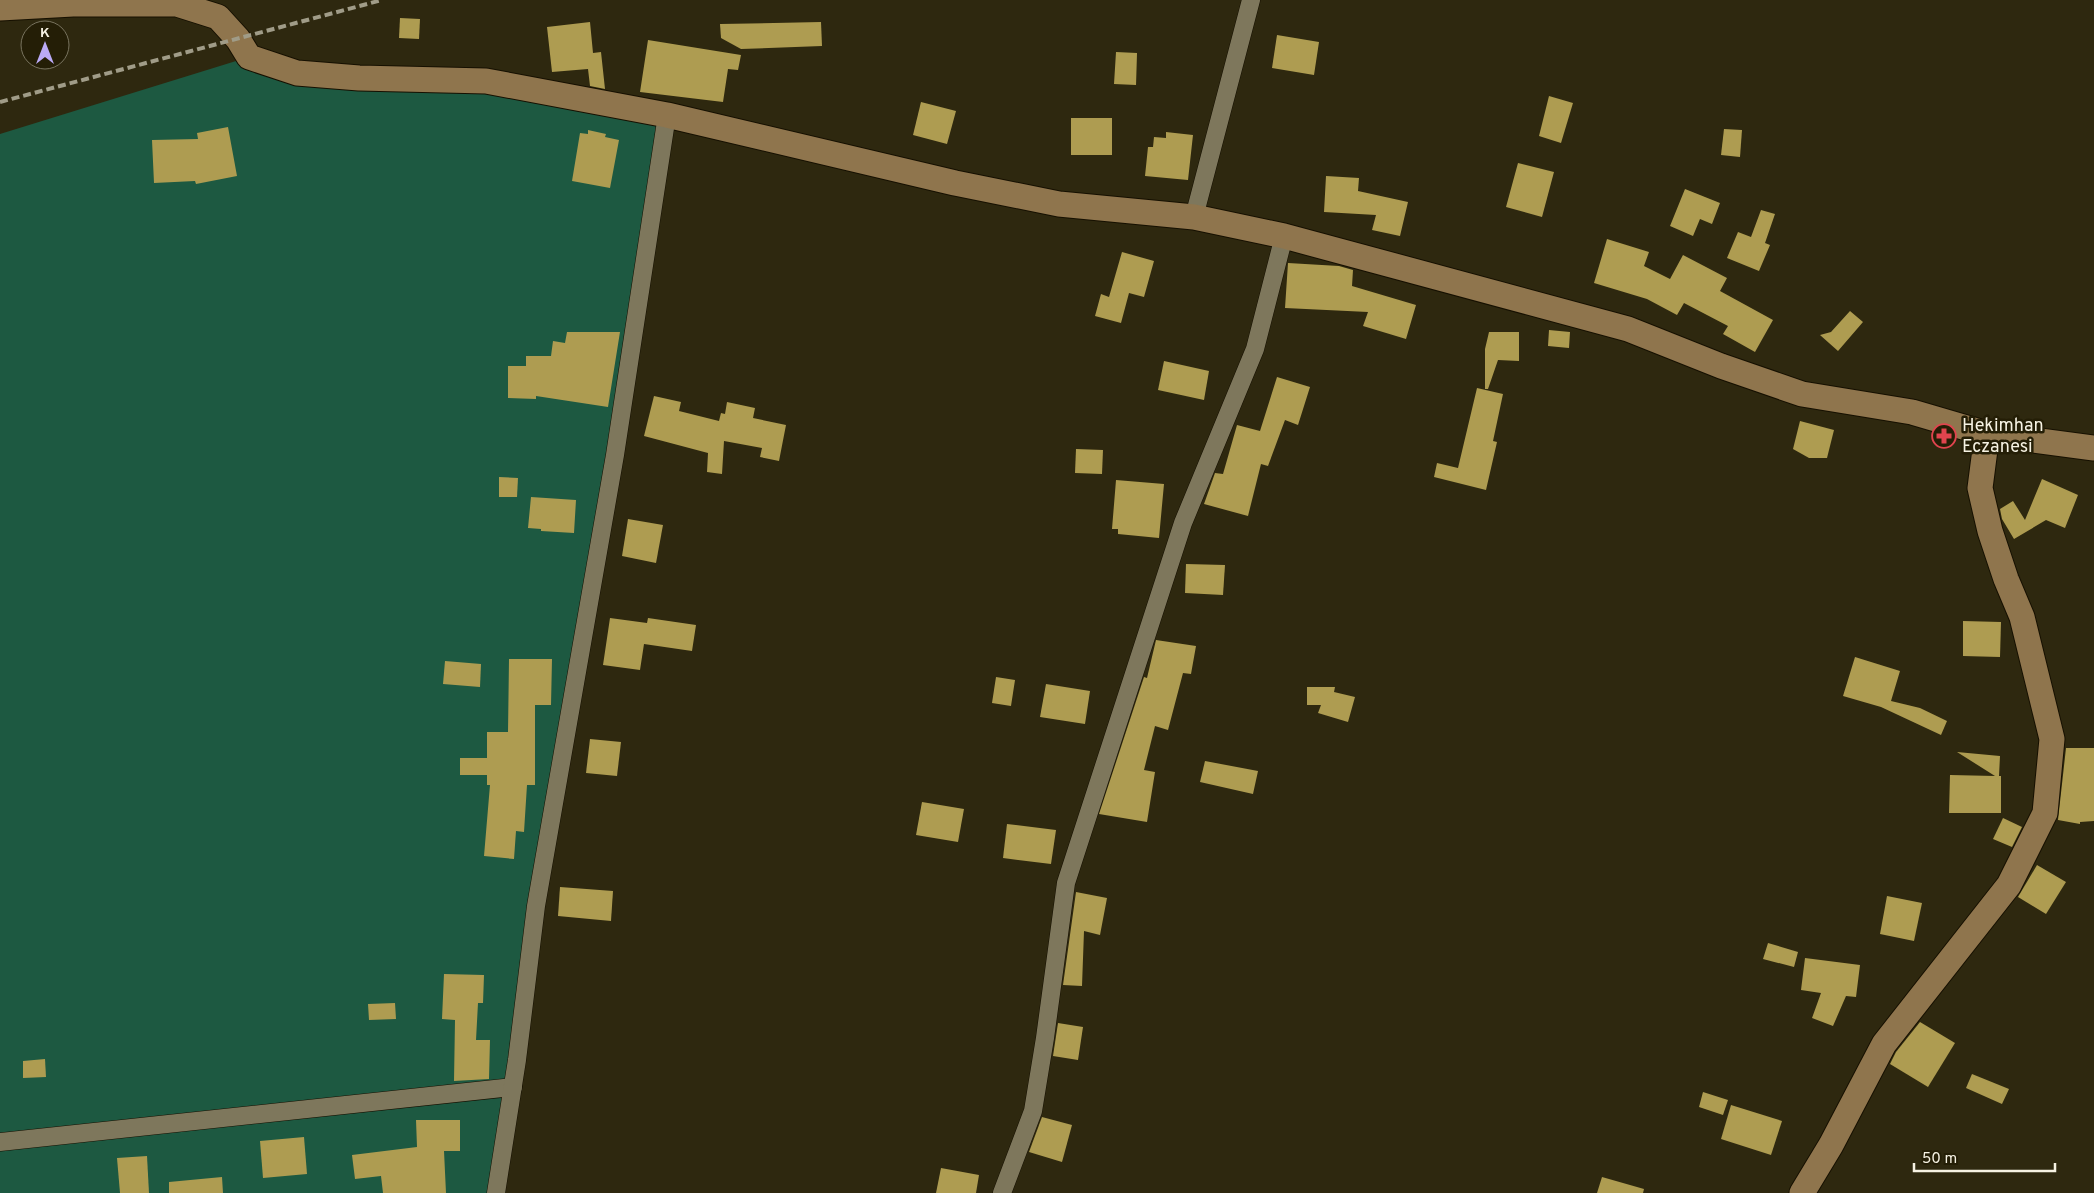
<svg xmlns="http://www.w3.org/2000/svg" width="2094" height="1193" font-family="Overpass,sans-serif">
<rect width="100%" height="100%" fill="#2e280f"/>
<polygon fill="#1d5941" points="249,57 667,115 513,1087 505,1193 0,1193 0,134"/>
<g fill="#ae9c51">
<polygon points="400,18 420,19 419,39 399,38"/>
<polygon points="590,22 593,53 601,52 605,89 590,86 588,69 552,72 547,27"/>
<polygon points="821,22 822,46 741,49 721,38 720,24"/>
<polygon points="1277,35 1319,42 1314,75 1272,68"/>
<polygon points="648,40 741,55 738,70 728,69 723,102 640,92"/>
<polygon points="1116,52 1137,53 1136,85 1114,84"/>
<polygon points="1549,96 1573,103 1561,143 1539,136"/>
<polygon points="921,102 956,111 947,144 913,135"/>
<rect x="1071" y="118" width="41" height="37"/>
<polygon points="228,127 237,176 196,184 195,181 154,183 152,140 198,139 197,133"/>
<polygon points="1724,129 1742,130 1740,157 1721,155"/>
<polygon points="588,130 606,134 605,137 619,140 610,188 572,181 580,133 588,134"/>
<polygon points="1166,132 1193,135 1188,180 1145,176 1148,147 1153,147 1154,137 1166,138"/>
<polygon points="1518,163 1554,172 1542,217 1506,207"/>
<polygon points="1326,176 1359,178 1358,191 1408,202 1400,236 1372,230 1376,215 1324,212"/>
<polygon points="1685,189 1720,203 1712,224 1700,219 1693,236 1670,226"/>
<polygon points="1761,210 1775,214 1765,243 1770,245 1759,271 1727,258 1738,232 1751,237"/>
<polygon points="1607,239 1649,252 1644,266 1670,279 1683,255 1727,278 1720,291 1773,320 1755,352 1723,334 1728,326 1684,303 1677,315 1647,299 1594,283"/>
<polygon points="1122,252 1154,261 1144,297 1129,293 1121,323 1095,316 1101,294 1109,297"/>
<polygon points="1288,263 1339,266 1353,270 1352,286 1416,305 1406,339 1363,326 1368,312 1285,308"/>
<polygon points="1850,311 1863,322 1838,351 1820,335 1831,332"/>
<polygon points="1549,330 1570,332 1569,348 1548,346"/>
<polygon points="567,332 620,332 608,407 536,396 536,399 508,398 508,366 526,366 526,356 551,356 553,341 565,343"/>
<polygon points="1489,332 1519,332 1519,361 1498,360 1488,389 1485,389 1485,349"/>
<polygon points="1164,361 1209,371 1204,400 1158,390"/>
<polygon points="1277,377 1310,387 1298,425 1285,420 1268,466 1261,464 1248,516 1204,504 1215,473 1223,474 1237,425 1260,431"/>
<polygon points="1477,388 1503,394 1493,441 1497,442 1486,490 1434,477 1437,463 1458,468"/>
<polygon points="654,396 681,402 679,411 719,421 721,413 725,414 727,402 755,408 753,418 786,425 779,461 760,457 762,448 724,441 722,474 707,472 708,453 644,436"/>
<polygon points="1800,421 1834,430 1827,458 1809,458 1793,449"/>
<polygon points="1076,449 1103,450 1102,474 1075,473"/>
<polygon points="499,477 518,478 517,497 499,497"/>
<polygon points="2042,479 2078,495 2065,528 2046,520 2014,539 2002,519 2000,509 2013,501 2025,520"/>
<polygon points="1116,480 1164,484 1159,538 1118,534 1118,529 1112,529"/>
<polygon points="531,497 576,500 574,533 541,531 541,529 528,528"/>
<polygon points="628,519 663,525 656,563 622,556"/>
<polygon points="1186,564 1225,565 1223,595 1185,593"/>
<polygon points="610,618 647,623 648,618 696,625 692,651 644,644 640,670 603,665"/>
<polygon points="1963,621 2001,622 2000,657 1963,656"/>
<polygon points="1156,640 1196,646 1191,674 1183,673 1168,730 1155,726 1144,770 1155,772 1147,822 1099,814 1144,677 1147,678"/>
<polygon points="1855,657 1900,671 1891,701 1920,708 1947,721 1941,735 1881,707 1843,696"/>
<polygon points="509,659 552,659 551,705 535,705 535,785 527,785 524,832 516,831 514,859 484,856 490,785 487,785 487,775 460,775 460,758 487,758 487,732 508,732"/>
<polygon points="445,661 481,664 480,687 443,684"/>
<polygon points="996,677 1015,680 1011,706 992,703"/>
<polygon points="1046,684 1090,691 1085,724 1040,717"/>
<polygon points="1307,687 1335,687 1334,692 1355,697 1348,722 1318,713 1321,705 1307,705"/>
<polygon points="590,739 621,742 617,776 586,773"/>
<polygon points="2066,748 2094,748 2094,821 2080,822 2080,824 2058,820"/>
<polygon points="1957,752 2000,756 1999,776 2001,776 2001,813 1949,813 1950,775 1995,776"/>
<polygon points="1205,761 1258,771 1253,794 1200,782"/>
<polygon points="922,802 964,809 958,842 916,835"/>
<polygon points="2003,818 2022,827 2012,847 1993,839"/>
<polygon points="1007,824 1056,830 1051,864 1003,858"/>
<polygon points="2037,865 2066,882 2046,914 2018,897"/>
<polygon points="560,887 613,891 611,921 558,916"/>
<polygon points="1076,892 1107,898 1100,935 1084,931 1082,986 1063,985"/>
<polygon points="1887,896 1922,903 1914,941 1880,934"/>
<polygon points="1768,943 1798,952 1794,967 1763,959"/>
<polygon points="1805,958 1860,965 1856,997 1846,996 1833,1026 1812,1018 1821,993 1801,990"/>
<polygon points="444,974 484,975 483,1003 478,1003 476,1040 490,1040 489,1079 454,1081 455,1020 442,1019"/>
<polygon points="395,1003 396,1019 369,1020 368,1004"/>
<polygon points="1920,1022 1955,1043 1928,1087 1890,1064 1896,1052"/>
<polygon points="1058,1023 1083,1027 1078,1060 1053,1056"/>
<polygon points="45,1059 46,1077 23,1078 23,1061"/>
<polygon points="1972,1074 2009,1089 2002,1104 1966,1088"/>
<polygon points="1703,1092 1728,1100 1723,1115 1699,1107"/>
<polygon points="1731,1105 1782,1121 1771,1155 1721,1139"/>
<polygon points="1042,1117 1072,1125 1062,1162 1029,1152"/>
<polygon points="416,1120 460,1120 460,1151 444,1151 446,1193 383,1193 381,1176 355,1179 352,1155 417,1147"/>
<polygon points="304,1137 307,1174 263,1178 260,1141"/>
<polygon points="147,1156 149,1193 120,1193 117,1158"/>
<polygon points="941,1168 979,1175 976,1193 936,1193"/>
<polygon points="222,1177 223,1193 169,1193 169,1182"/>
<polygon points="1602,1177 1644,1189 1643,1193 1597,1193"/>
</g>
<g fill="none" stroke-linecap="round" stroke-linejoin="round">
<g stroke="#161000" stroke-width="19">
<g id="street">
<polyline points="1194,217 1251,0"/>
<polyline points="0,1142 513,1087"/>
<polyline points="496,1193 517,1060 536,906 615,455 667,115"/>
<polyline points="1002,1193 1033,1111 1045,1038 1066,883 1183,523 1255,349 1284,236"/>
</g>
</g>
<g stroke="#161000" stroke-width="27">
<g id="secondary">
<polyline points="0,8 73,4 177,4 218,17 238,39 249,57 297,73 359,78 486,81 667,115 955,183 1059,204 1194,217 1284,236 1628,329 1721,366 1802,394 1912,412 1987,434 2094,448"/>
<polyline points="1802,1193 1831,1145 1884,1044 2009,885 2045,813 2052,739 2022,617 2006,579 1990,531 1980,488 1987,434"/>
</g>
</g>
<use href="#street" stroke="#7e775c" stroke-width="18"/>
<use href="#secondary" stroke="#8f754d" stroke-width="25"/>
<polyline stroke="#a09c88" stroke-width="4" stroke-dasharray="8 4" stroke-linecap="butt" points="0,102 382,0"/>
</g>
<defs>
<g id="pharmacy-ring" transform="scale(1.25)"><circle r="9.5" fill="#241e06" stroke="#e0444e" stroke-width="1.5"/><path d="M-2-6h4v4h4v4h-4v4h-4v-4h-4v-4h4Z" fill="#e0444e"/></g>
</defs>
<g fill-rule="evenodd">
<use href="#pharmacy-ring" x="1944" y="436"/>
</g>
<g text-anchor="middle" dominant-baseline="central" stroke-width="5" stroke-linejoin="round" paint-order="stroke">
<g font-size="18" fill="#f6f2e3" stroke="#241e06" text-anchor="start">
<text x="1962" y="426">Hekimhan<tspan x="1962" dy="21">Eczanesi</tspan></text>
</g>
</g>
<g transform="translate(45 45)"><circle r="24" fill="#241e06" stroke="#78735e"/>
<path d="M0-4L9 19L0 12L-9 19Z" fill="#baaaf6"/>
<text y="-8" font-size="14" font-weight="bold" text-anchor="middle" fill="#f6f2e3">K</text>
</g>
<path d="M1914 1163v8h141v-8" fill="none" stroke="#f6f2e3" stroke-width="2.5"/>
<text x="1922" y="1163" font-size="15" fill="#f6f2e3" stroke="#241e06" stroke-width="4" paint-order="stroke">50 m</text>
</svg>
